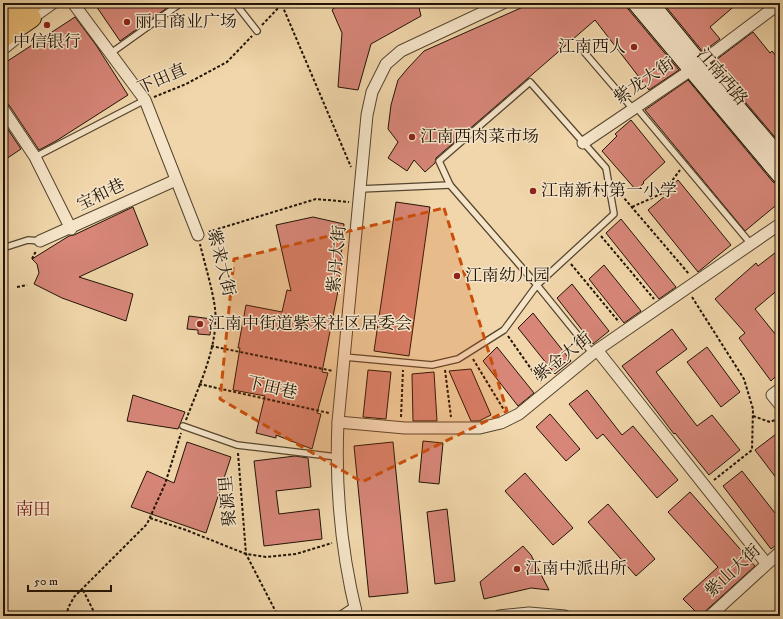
<svg xmlns="http://www.w3.org/2000/svg" width="783" height="619" font-family="'IM FELL DW Pica','Noto Serif SC',serif">
<rect width="100%" height="100%" fill="#f0d6aa"/>
<filter id="stains"><feTurbulence type="fractalNoise" baseFrequency=".005" numOctaves="4"/><feColorMatrix values="0 0 0 0 .2 0 0 0 0 .09 0 0 0 0 .02 0 0 0 .5 -.17"/></filter>
<radialGradient id="worn" r=".72"><stop offset=".6" stop-color="#630" stop-opacity="0"/><stop offset="1" stop-color="#630" stop-opacity=".3"/></radialGradient>
<g fill="#d78678" stroke="#201305">
<polygon points="94,3 174,3 120,41"/>
<polygon points="340,3 418,3 421,16 371,44 358,90 338,87 342,33 332,10"/>
<polygon points="532,3 563,3 568,8 574,3 626,3 628,9 679,70 649,90 595,20 436,158 435,163 425,172 414,160 407,171 388,158 398,142 388,129 391,105 398,80 408,68 424,51"/>
<polygon points="663,3 738,3 710,27 720,39 703,52"/>
<polygon points="75,17 96,45 128,95 56,141 39,150 9,105 3,102 3,64"/>
<polygon points="753,32 770,53 772,51 780,61 780,143 712,63"/>
<polygon points="688,80 773,182 780,185 780,202 745,231 645,110"/>
<polygon points="631,120 665,162 643,182 644,183 636,190 602,151 617,136 615,134"/>
<polygon points="3,122 21,149 3,161"/>
<polygon points="678,180 731,245 698,272 648,210 665,196 663,193"/>
<polygon points="396,202 430,207 409,356 374,351"/>
<polygon points="133,207 148,245 79,277 133,294 126,321 62,298 34,284 39,273 37,264 32,259 69,236 74,235"/>
<polygon points="313,217 344,224 338,291 322,372 328,373 317,413 321,414 312,449 276,435 276,438 256,433 265,396 233,390 240,348 238,348 246,305 282,312 287,290 291,291 276,225"/>
<polygon points="621,219 676,287 659,299 606,233"/>
<polygon points="780,249 780,288 755,309 780,340 780,372 771,381 739,338 745,333 715,299 756,263 758,266"/>
<polygon points="604,265 641,311 624,323 589,279"/>
<polygon points="572,284 609,331 593,344 557,298"/>
<polygon points="533,313 571,361 555,374 518,328"/>
<polygon points="189,316 212,319 210,335 198,334 198,330 187,329"/>
<polygon points="672,329 687,349 656,372 697,426 712,415 740,450 709,475 675,433 674,434 622,366"/>
<polygon points="497,347 534,393 518,406 483,361"/>
<polygon points="707,347 740,392 721,407 687,362"/>
<polygon points="471,369 491,415 479,421 471,421 449,371"/>
<polygon points="368,370 391,372 386,419 363,417"/>
<polygon points="434,372 437,421 413,421 412,374"/>
<polygon points="587,390 622,435 633,426 678,480 657,498 603,434 597,439 569,404"/>
<polygon points="133,395 185,412 178,429 127,421"/>
<polygon points="550,414 580,449 566,461 536,427"/>
<polygon points="780,431 780,483 755,450"/>
<polygon points="423,441 443,443 439,484 419,482"/>
<polygon points="187,442 231,457 206,533 131,507 147,471 174,483"/>
<polygon points="393,442 408,593 369,597 354,446"/>
<polygon points="295,456 308,458 311,487 276,491 279,514 319,509 322,539 264,546 254,461"/>
<polygon points="742,471 775,513 780,509 780,542 771,549 723,486"/>
<polygon points="525,473 573,528 553,545 505,491"/>
<polygon points="690,492 755,566 700,616 683,599 718,567 668,512"/>
<polygon points="608,504 655,559 636,576 588,522"/>
<polygon points="447,509 455,581 435,584 427,512"/>
<polygon points="523,546 531,555 549,590 531,588 484,599 480,582"/>
</g>
<g fill="none" stroke-linecap="round" stroke-linejoin="round">
<g stroke="#54442e" stroke-width="8">
<g id="service">
<polyline points="235,3 257,31"/>
<polyline points="111,53 181,3"/>
<polyline points="585,53 633,109"/>
<polyline points="636,107 751,244"/>
<polyline points="35,157 145,100"/>
<polyline points="360,189 450,185"/>
<polyline points="3,248 28,240 40,241"/>
<polyline points="344,357 432,365 458,359 504,330 537,285 614,214 606,168 530,82 439,161 450,185 537,285 593,354"/>
<polyline points="183,426 237,445 337,457"/>
</g>
</g>
<g stroke="#54442e" stroke-width="13">
<g id="minor">
<polyline points="73,3 145,100 198,235"/>
<polyline points="30,22 32,18 53,3"/>
<polyline points="3,49 18,37"/>
<polyline points="3,109 35,157 71,229"/>
<polyline points="583,143 691,70 780,3"/>
<polyline points="40,241 176,180"/>
<polyline points="597,350 766,563"/>
<polyline points="780,389 772,395 780,405"/>
<polyline points="338,422 405,428 480,428 501,423 519,414 597,350 780,224"/>
<polyline points="343,616 355,608"/>
<path d="M 357,616 C 341,552 335,488 338,422 L 367,115 L 372,92 L 386,64 L 401,51 L 503,3"/>
<polyline points="499,616 529,613 565,616"/>
<polyline points="710,616 780,552"/>
</g>
</g>
<g stroke="#201305" stroke-width="17">
<g id="secondary">
<polyline points="635,3 780,176"/>
<polyline points="651,3 700,63 780,157"/>
</g>
</g>
<g stroke="#201305" stroke-width="19">
<g id="primary">
<polyline points="3,10 12,3"/>
<polyline points="3,26 35,3"/>
</g>
</g>
<g stroke="#201305" stroke-width="20">
<polyline id="trunk" points="3,38 32,18"/>
</g>
<g stroke="#201305" stroke-width="2" stroke-dasharray="3 2" stroke-linecap="butt">
<polyline points="282,5 351,167"/>
<polyline points="262,25 283,3"/>
<polyline points="154,97 186,84 227,62 252,36"/>
<polyline points="618,191 689,274"/>
<polyline points="632,207 663,193 680,170"/>
<polyline points="208,232 316,199 349,202"/>
<polyline points="601,236 654,299"/>
<polyline points="32,259 36,251"/>
<polyline points="571,264 619,322"/>
<polyline points="17,287 27,285"/>
<polyline points="692,297 744,379 753,409 752,450 714,480"/>
<polyline points="508,336 541,383"/>
<polyline points="211,346 333,371"/>
<polyline points="473,359 504,410"/>
<polyline points="445,370 451,417"/>
<polyline points="199,384 329,413"/>
<polyline points="753,416 770,422 780,418"/>
<polyline points="401,417 403,370"/>
<path d="M 186,420 C 199,385 219,346 215,308 C 212,287 205,265 200,244"/>
<polyline points="238,453 246,554 278,616"/>
<polyline points="150,518 186,530 246,554 266,557 296,554 332,543"/>
<polyline points="83,590 96,616"/>
<polyline points="67,616 68,608 74,597 147,524 165,484 181,433"/>
</g>
<use href="#service" stroke="#f5e4c8" stroke-width="5.5"/>
<use href="#minor" stroke="#f5e4c8" stroke-width="11"/>
<use href="#secondary" stroke="#f5e4c8" stroke-width="15"/>
<use href="#primary" stroke="#e8bb75" stroke-width="17"/>
<use href="#trunk" stroke="#e8bb75" stroke-width="18"/>
</g>
<path fill="#ca4e0b" fill-opacity="0.2" stroke="#ca4e0b" stroke-width="3" stroke-dasharray="8 5" stroke-linejoin="round" d="M 444,208 L 507,411 L 362,482 L 220,399 L 234,259 Z"/>
<g fill="#8f2418" stroke="#f5e4c8" stroke-width="1.5">
<circle cx="127" cy="22" r="4"/>
<circle cx="47" cy="25" r="4"/>
<circle cx="634" cy="47" r="4"/>
<circle cx="412" cy="137" r="4"/>
<circle cx="533" cy="191" r="4"/>
<circle cx="457" cy="276" r="4"/>
<circle cx="200" cy="324" r="4"/>
<circle cx="517" cy="569" r="4"/>
</g>
<g text-anchor="middle" dominant-baseline="central" stroke-width="3" stroke-linejoin="round" paint-order="stroke">
<g font-size="17" fill="#201305" stroke="#f5e4c8" text-anchor="start">
<text x="135" y="22">丽日商业广场</text>
<text x="47" y="42" text-anchor="middle">中信银行</text>
<text x="626" y="47" text-anchor="end">江南西人</text>
<text x="420" y="137">江南西肉菜市场</text>
<text x="541" y="191">江南新村第一小学</text>
<text x="465" y="276">江南幼儿园</text>
<text x="208" y="324">江南中街道紫来社区居委会</text>
<text x="525" y="569">江南中派出所</text>
</g>
<g font-size="17" fill="#201305" stroke="#f5e4c8">
<text transform="translate(722 77) rotate(50)">江南西路</text>
<text transform="translate(162 79) rotate(-24)">下田直</text>
<text transform="translate(644 81) rotate(-34)">紫龙大街</text>
<text transform="translate(101 195) rotate(-26)">宝和巷</text>
<text transform="translate(337 259) rotate(-85)">紫丹大街</text>
<text transform="translate(221 263) rotate(76)">紫来大街</text>
<text transform="translate(563 357) rotate(-38)">紫金大街</text>
<text transform="translate(272 388) rotate(13)">下田巷</text>
<text transform="translate(228 501) rotate(-95)">聚源里</text>
<text transform="translate(733 571) rotate(-43)">紫山大街</text>
</g>
<g font-size="18" fill="#7a1f14" stroke="#f5e4c8">
<text x="33" y="510">南田</text>
</g>
</g>
<rect width="783" height="619" fill="none" stroke="#f0d6aa" stroke-width="16"/>
<rect x="4" y="4" width="775" height="611" fill="none" stroke="#201305" stroke-width="2"/>
<rect x="8" y="8" width="767" height="603" fill="none" stroke="#201305"/>
<path d="M28 585v6h83v-6" fill="none" stroke="#201305" stroke-width="2"/>
<text x="34" y="585" font-size="12" fill="#201305" stroke="#f5e4c8" stroke-width="3" paint-order="stroke">50 m</text>
<rect width="100%" height="100%" filter="url(#stains)"/>
<rect width="100%" height="100%" fill="url(#worn)"/>
</svg>
